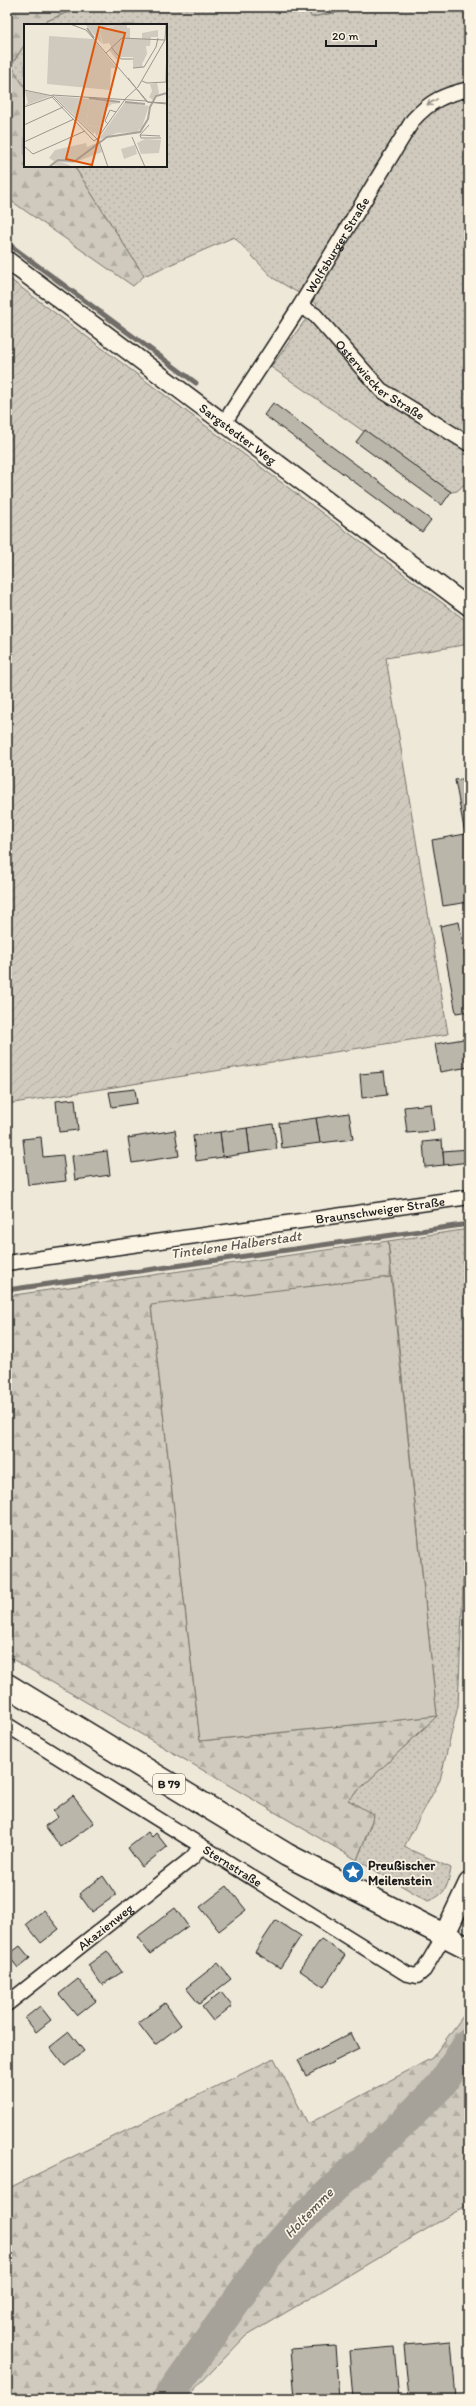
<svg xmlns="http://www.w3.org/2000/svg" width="476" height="2406" font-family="Itim,sans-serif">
<defs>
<pattern id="grass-dots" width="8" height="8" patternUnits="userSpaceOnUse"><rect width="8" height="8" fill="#cfcabd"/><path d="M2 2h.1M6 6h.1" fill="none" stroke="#b1ada2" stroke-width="1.8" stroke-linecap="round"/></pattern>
<pattern id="forest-firs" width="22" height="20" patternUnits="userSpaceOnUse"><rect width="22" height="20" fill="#cfcabd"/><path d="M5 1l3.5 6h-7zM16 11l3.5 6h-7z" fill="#b1ada2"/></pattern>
<pattern id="garden-furrows" width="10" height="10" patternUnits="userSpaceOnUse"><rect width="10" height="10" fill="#cfcabd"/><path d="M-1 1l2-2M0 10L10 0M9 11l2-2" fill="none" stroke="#b1ada2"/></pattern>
</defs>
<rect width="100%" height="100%" fill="#eee8d9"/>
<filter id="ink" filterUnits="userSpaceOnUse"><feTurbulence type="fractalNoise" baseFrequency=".025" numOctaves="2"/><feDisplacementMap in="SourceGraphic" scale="8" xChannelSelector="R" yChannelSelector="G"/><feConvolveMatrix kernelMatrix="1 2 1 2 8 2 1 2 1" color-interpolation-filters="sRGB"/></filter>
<g filter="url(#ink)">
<g fill="url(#grass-dots)" stroke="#76736c">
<polygon points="80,7 308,7 312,17 366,7 469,7 469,480 457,491 451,492 271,367 317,304 273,278 234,237 144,276 74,166 166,166 166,25 37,25"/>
<polygon points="25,44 25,88 11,66"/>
<path d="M 469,1229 L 469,1446 L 458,1706 L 440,1780 L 404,1847 L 451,1868 C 448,1886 446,1895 428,1901 L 357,1860 L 374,1816 L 348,1800 L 437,1716 L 388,1241 Z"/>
</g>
<g fill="url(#forest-firs)" stroke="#76736c">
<polygon points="7,7 80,7 37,25 25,25 25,44 11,65 25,88 25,166 74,166 144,276 133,286 7,198"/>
<polygon points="308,7 366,7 311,17"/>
<polygon points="388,1241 391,1277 151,1306 200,1741 437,1716 348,1800 374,1815 357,1860 7,1656 7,1296"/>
<polygon points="469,2008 469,2204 246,2336 185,2399 7,2399 7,2189 274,2058 308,2124 432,2058"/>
</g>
<polygon fill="#cfcabd" stroke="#76736c" points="391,1277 437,1716 200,1741 151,1305"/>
<polygon fill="url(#garden-furrows)" stroke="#76736c" points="7,277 469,623 469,644 386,658 448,1034 7,1104"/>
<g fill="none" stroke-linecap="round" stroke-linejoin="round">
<g stroke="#6f6c67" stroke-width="5">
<polyline points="7,243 196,383"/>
<polyline points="7,1290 469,1224"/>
</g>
<polyline stroke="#a7a299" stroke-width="30" points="167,2399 266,2259 299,2221 403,2123 441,2085 469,2042"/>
</g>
<g fill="#bab6aa" stroke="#1c1c1c">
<polygon points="273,403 431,520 422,532 264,415"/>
<polygon points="365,430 451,492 442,505 356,442"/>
<polygon points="469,778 469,902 443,906 432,840 465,834 455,780"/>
<polygon points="459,922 469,977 469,1011 456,1013 440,926"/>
<polygon points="469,1038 469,1067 440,1072 435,1044"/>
<polygon points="384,1072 387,1095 362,1098 360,1074"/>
<polygon points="135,1089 137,1103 112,1107 109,1092"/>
<polygon points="75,1099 78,1130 59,1132 56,1101"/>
<polygon points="431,1104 434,1131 407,1133 404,1107"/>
<polygon points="349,1113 353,1139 320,1143 316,1118"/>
<polygon points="316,1118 320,1143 282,1148 279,1123"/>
<polygon points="273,1124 277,1149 250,1153 247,1128"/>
<polygon points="247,1128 250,1153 223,1157 220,1132"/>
<polygon points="175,1130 179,1156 132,1163 128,1138"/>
<polygon points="220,1132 223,1157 196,1161 193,1136"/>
<polygon points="41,1137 43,1157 63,1155 66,1181 28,1185 23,1139"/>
<polygon points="442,1140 444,1165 425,1167 423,1142"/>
<polygon points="469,1149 469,1162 444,1165 443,1151"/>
<polygon points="107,1151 110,1175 75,1180 72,1156"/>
<polygon points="73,1796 94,1823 61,1847 45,1826 58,1817 53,1811"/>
<polygon points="148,1832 152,1837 156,1833 167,1847 142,1867 128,1848"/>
<polygon points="103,1876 116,1895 92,1912 79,1894"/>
<polygon points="227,1886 246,1910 219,1931 200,1907"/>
<polygon points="175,1908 188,1926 150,1954 137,1937"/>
<polygon points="44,1910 59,1929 41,1943 26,1924"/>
<polygon points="276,1920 301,1936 280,1968 255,1952"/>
<polygon points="321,1939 345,1955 324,1987 299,1970"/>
<polygon points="20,1946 30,1958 18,1968 8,1955"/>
<polygon points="107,1951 122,1972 102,1985 88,1965"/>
<polygon points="218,1963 231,1979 199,2004 186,1988"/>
<polygon points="78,1979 96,2001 77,2016 59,1994"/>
<polygon points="221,1992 232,2006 213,2021 202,2007"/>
<polygon points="165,2003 181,2025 155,2045 138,2023"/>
<polygon points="40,2006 51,2020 36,2032 25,2018"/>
<polygon points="69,2032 84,2051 65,2066 50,2047"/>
<polygon points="351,2033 359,2049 306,2076 298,2060"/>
<polygon points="451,2341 456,2399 409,2399 404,2345"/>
<polygon points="335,2346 339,2399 295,2399 291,2349"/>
<polygon points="394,2347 399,2399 353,2399 349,2351"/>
</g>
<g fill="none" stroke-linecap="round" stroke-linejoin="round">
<g stroke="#1c1c1c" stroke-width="17">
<g id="minor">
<path id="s1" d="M 300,306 L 315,315 L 381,390 L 469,444"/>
<path id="s2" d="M 224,423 L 300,306 L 413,120 C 431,100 444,95 469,89"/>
<path id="s3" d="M 7,1263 L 469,1197"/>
<path id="s4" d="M 7,1725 L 407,1974 L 417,1976 L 424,1970 L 445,1934"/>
<path id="s5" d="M 7,2004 L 192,1858 L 201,1846"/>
</g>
</g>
<g stroke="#1c1c1c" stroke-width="20">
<g id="tertiary">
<path id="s6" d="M 7,260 L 469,607"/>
</g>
</g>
<g stroke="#1c1c1c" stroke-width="23">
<polyline id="secondary" points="445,1934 469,1883"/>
</g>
<g stroke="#1c1c1c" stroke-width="25">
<polyline id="primary" points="7,1685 287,1855 469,1948"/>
</g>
<use href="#minor" stroke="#fcf5e5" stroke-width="14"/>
<use href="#tertiary" stroke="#fcf5e5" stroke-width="17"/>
<use href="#secondary" stroke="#fcf5e5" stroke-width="20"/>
<use href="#primary" stroke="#fcf5e5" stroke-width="22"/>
</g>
<defs><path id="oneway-shaft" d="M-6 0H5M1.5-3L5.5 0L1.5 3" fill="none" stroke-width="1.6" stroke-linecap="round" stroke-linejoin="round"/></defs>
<use stroke="#97938b" href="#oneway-shaft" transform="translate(432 102) rotate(150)"/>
</g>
<defs>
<g id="sight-disc" transform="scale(1.15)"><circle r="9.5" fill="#1f6fb2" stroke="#fcf5e5"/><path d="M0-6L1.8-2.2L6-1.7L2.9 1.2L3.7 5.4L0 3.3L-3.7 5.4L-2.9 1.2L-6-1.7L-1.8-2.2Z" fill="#fff"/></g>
</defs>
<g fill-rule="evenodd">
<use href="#sight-disc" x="353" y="1872"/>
</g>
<g text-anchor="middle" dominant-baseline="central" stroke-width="3.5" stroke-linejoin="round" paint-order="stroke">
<rect fill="#fcf5e5" stroke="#5f5d58" stroke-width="1" x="153" y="1774" width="32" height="20" rx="3"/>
<g font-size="12" font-weight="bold" fill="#1c1c1c">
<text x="169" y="1784">B 79</text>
</g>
<g font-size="13" fill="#1c1c1c" stroke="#fcf5e5">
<text stroke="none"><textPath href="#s2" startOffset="211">Wolfsburger Straße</textPath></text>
<text stroke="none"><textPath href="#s1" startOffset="110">Osterwiecker Straße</textPath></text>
<text stroke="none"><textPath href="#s6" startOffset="289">Sargstedter Weg</textPath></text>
<text stroke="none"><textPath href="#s3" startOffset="377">Braunschweiger Straße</textPath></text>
<text stroke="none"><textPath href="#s4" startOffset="266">Sternstraße</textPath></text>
<text stroke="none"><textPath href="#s5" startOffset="125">Akazienweg</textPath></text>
</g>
<g font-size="13" font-weight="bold" fill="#1c1c1c" stroke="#fcf5e5" text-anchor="start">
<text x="368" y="1865">Preußischer<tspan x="368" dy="15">Meilenstein</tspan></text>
</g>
<g font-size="14" font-style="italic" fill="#5b5854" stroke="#fcf5e5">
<text transform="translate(236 1245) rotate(-8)">Tintelene Halberstadt</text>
<text transform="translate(309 2213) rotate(-46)">Holtemme</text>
</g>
</g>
<g transform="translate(24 24)">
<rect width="143" height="143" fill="#eee8d9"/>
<path d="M 92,2 L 103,8 L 103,4 L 106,4 L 106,15 L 118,15 L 118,9 L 134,6 L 134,13 L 127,13 L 126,22 L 122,22 L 123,30 L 118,40 L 119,43 L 109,44 L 109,33 L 95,33 L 93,36 L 85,26 L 88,24 L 85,19 L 79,20 L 75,6 ZM 79,76 L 96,79 L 88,80 L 82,85 L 73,113 L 70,106 L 76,103 ZM 121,115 L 137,116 L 135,129 L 117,130 L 113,119 Z" fill="#cfcabd"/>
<path d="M 61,0 L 103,0 L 103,8 L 92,8 L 91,2 L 77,4 L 75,6 L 78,20 ZM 133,59 L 135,69 L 129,76 L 125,73 L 128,67 L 126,60 ZM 1,67 L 27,72 L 0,82 L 4,79 ZM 55,74 L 79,76 L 79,78 L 66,76 L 62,101 L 76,103 L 69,110 L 48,89 ZM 75,118 L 78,128 L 49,139 L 36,138 L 46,141 L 45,143 L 26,141 L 30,137 L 25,134 L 31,126 L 62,119 L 63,123 Z" fill="#cfcabd"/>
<path d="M 66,76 L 79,78 L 76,103 L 62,101 ZM 101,78 L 125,82 L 118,103 L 113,108 L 93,109 L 77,115 L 76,113 ZM 111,121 L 113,130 L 100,135 L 97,125 Z" fill="#cfcabd"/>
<path d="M 25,12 L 69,15 L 93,44 L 87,44 L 86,66 L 23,60 ZM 30,72 L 55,74 L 48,89 Z" fill="#cfcabd"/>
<path fill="none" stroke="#a7a299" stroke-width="2" d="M 63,4 L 70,14M 65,74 L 96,78M 101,78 L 121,80M 25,143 L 34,136 L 51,137 L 83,113 L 116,108 L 124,95 L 126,83 L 132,72 L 143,69"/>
<path fill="none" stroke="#9a968d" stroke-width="1" d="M 46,0 L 62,6 L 124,78 L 143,79M 87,23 L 97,35 L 109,35M 82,29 L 98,14 L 141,16M 109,44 L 120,43 L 132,23 L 134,14M 104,54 L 123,78 L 143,80M 118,57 L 123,59 L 142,58M 142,58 L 143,19M 0,66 L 29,72 L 75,117 L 84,143M 28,71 L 123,77M 0,83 L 28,73 L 70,117 L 73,115M 84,100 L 81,97 L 86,86 L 92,88M 0,101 L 39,83M 125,101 L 116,111 L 136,112M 116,111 L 117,114 L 137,114M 108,113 L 121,143M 73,115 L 102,74 L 114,63 L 141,16 L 142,0M 0,118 L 50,95M 0,122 L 9,130 L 61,107"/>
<path fill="#de560d" fill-opacity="0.15" stroke="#de560d" stroke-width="2" d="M 75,3 L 101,9 L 68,141 L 42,135 Z"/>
<rect width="143" height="143" fill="none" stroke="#1c1c1c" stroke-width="2"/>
</g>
<rect width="476" height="2406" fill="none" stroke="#fcf5e5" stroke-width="24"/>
<rect x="12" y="12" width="452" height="2382" fill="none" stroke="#1c1c1c" stroke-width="1.5" filter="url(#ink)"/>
<path d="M326 40v6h50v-6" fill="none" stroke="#1c1c1c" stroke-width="2"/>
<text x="332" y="40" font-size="12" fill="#1c1c1c" stroke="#fcf5e5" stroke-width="3" paint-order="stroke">20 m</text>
</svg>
